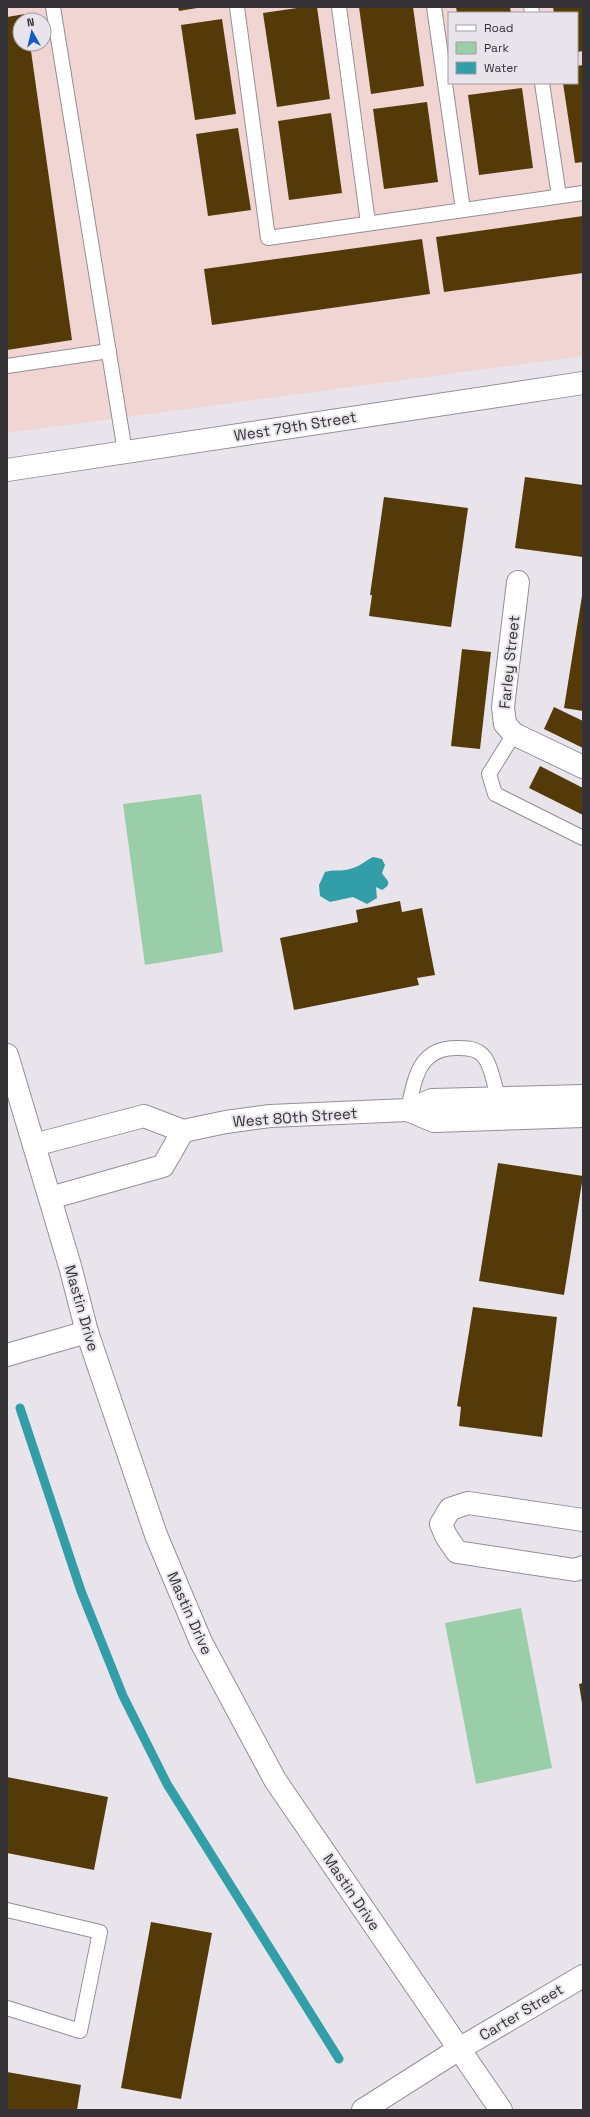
<svg xmlns="http://www.w3.org/2000/svg" width="590" height="2117" font-family="'Space Grotesk',sans-serif">
<rect width="100%" height="100%" fill="#e9e4ec"/>
<!-- commercial -->
<path fill="#f0d5d3" fill-rule="evenodd" d="M7 7H583V356L7 433ZM449 13H577V83H449ZM20 20H44V44H20Z"/>
<!-- green -->
<g fill="#9acea9">
<polygon points="201,794 223,952 145,965 123,804"/>
<polygon points="521,1608 552,1768 476,1784 445,1623"/>
</g>
<!-- water -->
<path fill="#329ea7" d="M373 857 382 859 385 865 382 873C386 880 394 883 382 890L376 887 377 898 367 904 353 897 330 902 320 896 319 885 325 872C333 869 341 872 350 869 359 867 365 861 373 857Z"/>
<g fill="none" stroke-linecap="round" stroke-linejoin="round">
<!-- stream -->
<polyline stroke="#329ea7" stroke-width="9" points="20,1408 81,1591 123,1696 167,1784 339,2059"/>
</g>
<!-- building -->
<g fill="#553a09">
<polygon points="178,7 197,7 197,8 179,11"/>
<polygon points="304,7 317,7 330,99 277,107 263,13"/>
<polygon points="359,7 413,7 424,86 371,94"/>
<polygon points="456,7 510,7 511,13 457,13"/>
<polygon points="553,7 583,7 583,51 577,52 577,13 554,13"/>
<polygon points="25,14 26,20 20,20 20,44 30,44 72,340 7,350 7,17"/>
<polygon points="222,19 236,114 195,120 181,25"/>
<polygon points="583,65 583,162 575,163 563,83 577,83 577,66"/>
<polygon points="522,88 533,168 479,175 468,95"/>
<polygon points="427,102 438,182 384,189 373,109"/>
<polygon points="331,113 342,193 289,200 278,121"/>
<polygon points="238,128 251,210 208,216 196,134"/>
<polygon points="583,216 583,273 444,292 436,237"/>
<polygon points="422,239 430,294 212,325 204,269"/>
<polygon points="525,477 583,485 583,557 515,548"/>
<polygon points="384,497 468,508 451,627 369,616 372,595 370,595"/>
<polygon points="582,596 583,596 583,711 564,708"/>
<polygon points="462,649 491,652 480,749 451,746"/>
<polygon points="554,707 583,721 583,748 544,729"/>
<polygon points="540,766 583,788 583,815 529,788"/>
<polygon points="400,901 402,912 422,908 435,975 417,978 419,985 294,1010 280,938 358,922 356,910"/>
<polygon points="498,1163 583,1176 564,1295 479,1281"/>
<polygon points="473,1307 557,1317 542,1437 459,1426 461,1407 457,1406"/>
<polygon points="583,1683 583,1703 582,1703 579,1684"/>
<polygon points="7,1777 108,1797 94,1870 7,1853"/>
<polygon points="151,1922 212,1933 181,2099 121,2088"/>
<polygon points="7,2072 81,2085 77,2110 7,2110"/>
</g>
<g fill="none" stroke-linecap="round" stroke-linejoin="round">
<!-- service casing -->
<g stroke="#948f97" stroke-width="16">
<g id="service">
<polyline points="53,7 125,452"/>
<polyline points="237,7 268,238 583,193"/>
<polyline points="339,7 368,223"/>
<polyline points="434,7 463,210"/>
<polyline points="531,7 532,13"/>
<polyline points="542,83 559,196"/>
<polyline points="7,366 109,351"/>
<polyline points="514,734 489,774 495,794 583,838"/>
<path d="M408 1110C415 1077 419 1046 460 1048 469 1048 479 1049 485 1058 492 1068 495 1087 498 1099"/>
<polyline points="7,1910 100,1932 80,2031 7,2008"/>
</g>
</g>
<!-- minor casing -->
<g stroke="#948f97" stroke-width="24">
<g id="minor">
<polyline points="518,582 503,707 505,724 514,734 583,767"/>
<polyline points="7,1055 70,1266 87,1332 156,1535 201,1642 275,1780 501,2110"/>
<polyline points="408,1110 434,1121 583,1116"/>
<polyline points="34,1145 144,1116 183,1131 226,1122 270,1116 408,1110 432,1100 583,1096"/>
<polyline points="50,1198 163,1166 183,1131"/>
<polyline points="7,1355 87,1332"/>
<polyline points="583,1520 468,1503 450,1509 441,1524 446,1536 457,1552 575,1570 583,1567"/>
<polyline points="363,2110 459,2049 583,1976"/>
</g>
</g>
<!-- tertiary casing -->
<g stroke="#948f97" stroke-width="24">
<polyline id="tertiary" points="7,470 583,383"/>
</g>
<!-- service -->
<use href="#service" stroke="#fff" stroke-width="14"/>
<!-- minor -->
<use href="#minor" stroke="#fff" stroke-width="22"/>
<!-- tertiary -->
<use href="#tertiary" stroke="#fff" stroke-width="22"/>
</g>
<g text-anchor="middle" dominant-baseline="central" stroke-width="4" stroke-linejoin="round" paint-order="stroke">
<!-- street labels -->
<g font-size="15" fill="#343235" stroke="#e9e4ec">
<text transform="translate(295 426) rotate(-9)">West 79th Street</text>
<text transform="translate(509 662) rotate(-84)">Farley Street</text>
<text transform="translate(295 1117) rotate(-4)">West 80th Street</text>
<text transform="translate(82 1308) rotate(74)">Mastin Drive</text>
<text transform="translate(190 1613) rotate(66)">Mastin Drive</text>
<text transform="translate(352 1892) rotate(56)">Mastin Drive</text>
<text transform="translate(521 2012) rotate(-31)">Carter Street</text>
</g>
</g>
<!-- border -->
<rect width="590" height="2117" fill="none" stroke="#343235" stroke-width="16"/>
<!-- legend -->
<rect x="448" y="12" width="130" height="72" fill="#e9e4ec" stroke="#a19da3"/>
<rect x="456" y="25" width="20" height="6" fill="#ffffff" stroke="#a19da3"/>
<text x="484" y="32" font-size="12" fill="#343235">Road</text>
<rect x="456" y="42" width="20" height="12" fill="#9acea9" stroke="#a19da3"/>
<text x="484" y="52" font-size="12" fill="#343235">Park</text>
<rect x="456" y="62" width="20" height="12" fill="#329ea7" stroke="#a19da3"/>
<text x="484" y="72" font-size="12" fill="#343235">Water</text>
<!-- north arrow -->
<g transform="translate(32 32) rotate(352)"><circle r="19" fill="#e9e4ec" stroke="#a19da3"/>
<path d="M0-3L7 15L0 10L-7 15Z" fill="#145ac5"/>
<text y="-6" font-size="11" font-weight="bold" text-anchor="middle" fill="#343235">N</text>
</g>
</svg>
